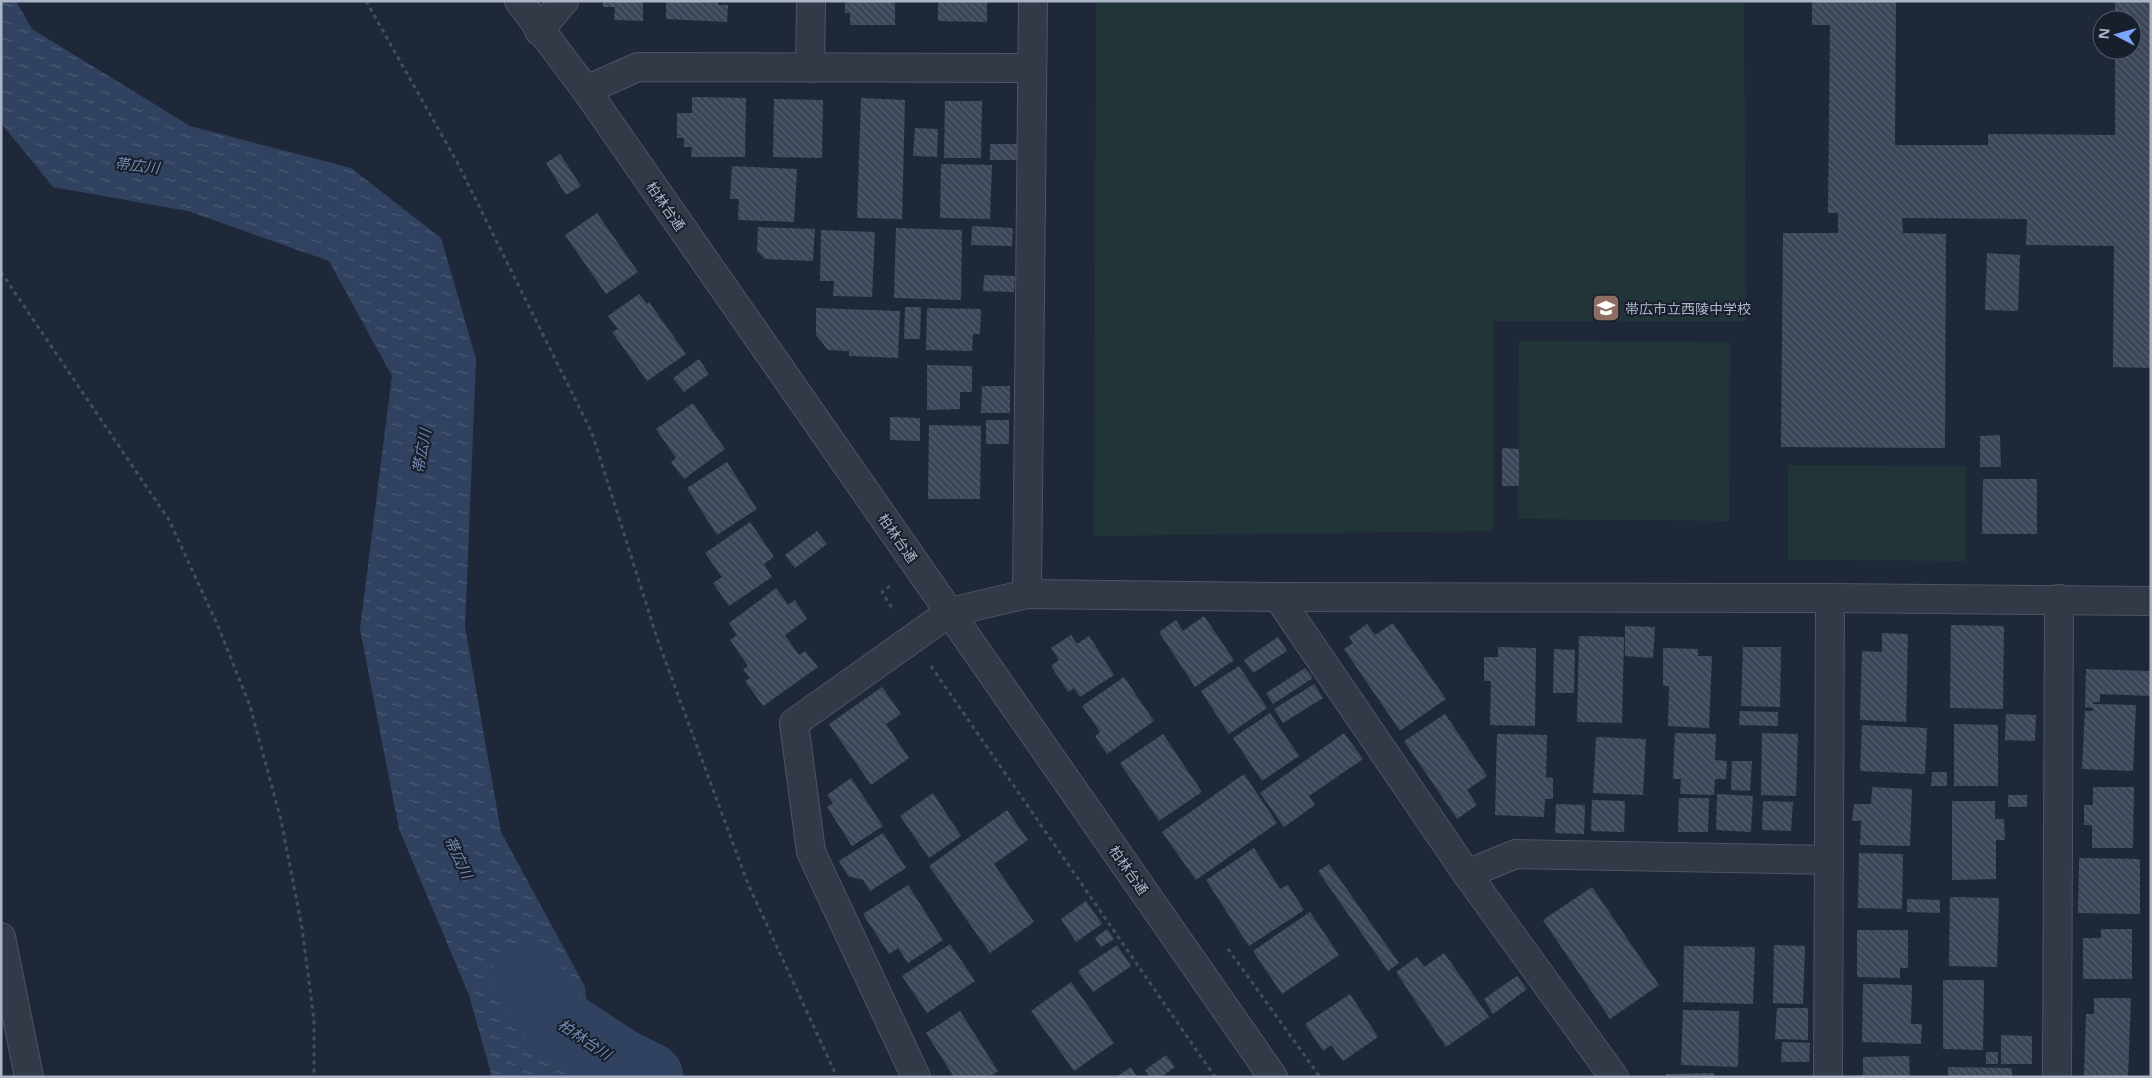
<svg xmlns="http://www.w3.org/2000/svg" width="2152" height="1078" font-family="'Open Sans','Noto Sans JP',sans-serif">
<defs>
<pattern id="water-ripples" width="26" height="14" patternUnits="userSpaceOnUse" patternTransform="scale(1.25)"><rect width="26" height="14" fill="#314260"/><path d="M2 4q2-2 4 0t4 0M15 11q2-2 4 0t4 0" fill="none" stroke="#4c5b75"/></pattern>
<pattern id="building-back-hatch" width="6" height="6" patternUnits="userSpaceOnUse" patternTransform="scale(1.25)"><rect width="6" height="6" fill="#3b4658"/><path d="M-1 5l2 2M0 0l6 6M5-1l2 2" fill="none" stroke="#555e6e"/></pattern>
</defs>
<rect width="100%" height="100%" fill="#1f2838"/>
<!-- green -->
<g fill="#213539">
<polygon points="1096,1 1744,1 1746,321 1493,321 1493,531 1094,536"/>
<polygon points="1519,341 1730,342 1729,521 1518,519"/>
<polygon points="1788,465 1966,466 1966,561 1788,560"/>
</g>
<!-- water -->
<polygon fill="url(#water-ripples)" points="1,1 16,1 32,29 190,126 351,168 441,238 476,359 465,627 501,832 585,987 595,1077 492,1077 469,995 399,829 360,629 392,376 329,261 188,211 53,187 1,123"/>
<g fill="none" stroke-linecap="round" stroke-linejoin="round">
<!-- river -->
<polyline stroke="#314260" stroke-width="69" points="525,977 554,1019 619,1062 649,1077"/>
</g>
<!-- building -->
<g fill="url(#building-back-hatch)">
<polygon points="603,1 643,1 643,21 614,20 615,7 603,7"/>
<polygon points="666,1 718,1 718,5 728,5 727,22 666,19"/>
<polygon points="845,1 895,1 895,25 850,25 850,13 845,13"/>
<polygon points="938,1 987,1 987,22 938,21"/>
<polygon points="1812,1 1896,1 1895,145 1988,145 1988,134 2115,135 2115,50 2132,50 2132,20 2115,20 2115,1 2151,1 2151,368 2113,367 2114,246 2026,245 2027,219 1902,218 1903,233 1946,234 1945,448 1781,447 1783,233 1838,233 1838,213 1828,213 1830,25 1812,25"/>
<polygon points="692,97 746,98 745,157 691,157 692,147 684,147 684,138 677,138 677,113 692,113"/>
<polygon points="861,98 905,100 902,219 857,218"/>
<polygon points="774,99 823,100 822,158 773,157"/>
<polygon points="945,101 982,101 981,158 944,158"/>
<polygon points="915,128 938,129 937,157 913,156"/>
<polygon points="990,144 1017,144 1018,160 990,160"/>
<polygon points="560,154 581,186 566,195 546,163"/>
<polygon points="941,164 992,165 990,219 940,218"/>
<polygon points="732,166 797,169 794,222 738,220 739,199 730,199"/>
<polygon points="597,213 638,272 606,294 565,235"/>
<polygon points="972,226 1013,228 1012,246 971,245"/>
<polygon points="758,227 815,229 813,261 765,259 757,251"/>
<polygon points="896,228 962,230 961,300 894,298"/>
<polygon points="821,230 875,232 872,297 833,296 834,281 820,281"/>
<polygon points="1987,253 2020,255 2018,311 1985,310"/>
<polygon points="984,275 1015,276 1014,292 983,291"/>
<polygon points="639,294 647,304 649,302 686,354 647,381 612,332 618,329 608,316"/>
<polygon points="905,307 921,307 920,339 904,339"/>
<polygon points="816,308 900,311 898,358 849,356 849,351 828,350 816,335"/>
<polygon points="927,308 981,309 980,334 973,334 972,351 926,350"/>
<polygon points="699,359 709,374 684,392 673,378"/>
<polygon points="927,365 972,366 972,392 960,392 960,409 927,410"/>
<polygon points="982,386 1010,386 1010,413 981,413"/>
<polygon points="693,403 725,449 684,479 671,462 676,458 656,429"/>
<polygon points="890,417 920,418 920,441 890,440"/>
<rect x="986" y="420" width="23" height="24"/>
<polygon points="929,425 981,426 980,499 928,499"/>
<polygon points="2000,435 2001,467 1980,467 1980,436"/>
<polygon points="1502,448 1519,449 1519,486 1502,486"/>
<polygon points="727,462 757,509 717,535 687,488"/>
<polygon points="1983,479 2037,479 2037,534 1982,534"/>
<polygon points="750,522 774,557 764,564 772,577 729,606 713,583 722,577 705,553"/>
<polygon points="817,531 827,544 795,568 785,555"/>
<polygon points="776,588 788,605 795,600 807,619 785,635 799,655 805,651 818,667 763,706 745,681 750,678 743,669 748,666 730,640 737,635 729,623"/>
<polygon points="1204,616 1234,660 1195,687 1159,632 1176,620 1183,631"/>
<polygon points="1393,623 1446,699 1400,731 1344,649 1353,643 1349,637 1367,624 1375,635"/>
<polygon points="1951,625 2004,626 2003,709 1950,708"/>
<polygon points="1625,626 1655,627 1653,658 1625,656"/>
<polygon points="1882,633 1908,634 1906,722 1860,720 1862,651 1882,652"/>
<polygon points="1071,635 1077,644 1089,636 1114,675 1080,697 1074,688 1068,692 1051,666 1059,660 1051,648"/>
<polygon points="1579,636 1624,637 1622,723 1577,722"/>
<polygon points="1278,637 1287,651 1253,673 1244,660"/>
<polygon points="1498,647 1536,648 1535,726 1490,725 1491,681 1484,681 1484,657 1498,657"/>
<polygon points="1743,647 1781,647 1780,707 1741,706"/>
<polygon points="1663,648 1698,649 1698,656 1712,656 1709,728 1668,726 1669,686 1663,686"/>
<polygon points="1554,649 1575,650 1574,693 1553,693"/>
<polygon points="1239,666 1267,708 1229,734 1201,691"/>
<polygon points="1305,668 1313,678 1273,704 1266,693"/>
<polygon points="2086,669 2151,671 2151,696 2100,694 2100,702 2093,702 2093,704 2136,705 2133,771 2082,769 2085,711 2093,711 2093,708 2085,707"/>
<polygon points="1124,677 1154,721 1107,754 1095,736 1100,732 1082,706"/>
<polygon points="1314,684 1323,698 1283,723 1274,709"/>
<polygon points="882,687 901,714 886,724 909,758 871,785 829,724"/>
<polygon points="1740,711 1778,712 1778,726 1739,725"/>
<polygon points="1270,713 1299,756 1262,781 1233,738"/>
<polygon points="1445,714 1487,776 1467,790 1477,805 1457,819 1404,741"/>
<polygon points="2006,714 2036,715 2035,741 2005,740"/>
<polygon points="1954,724 1998,725 1998,786 1954,786"/>
<polygon points="1862,725 1927,728 1925,774 1860,771"/>
<polygon points="1344,733 1363,759 1309,796 1315,805 1284,827 1260,793"/>
<polygon points="1675,733 1716,734 1715,760 1727,761 1726,779 1715,779 1714,795 1680,794 1681,779 1673,779"/>
<polygon points="1762,733 1798,734 1796,796 1761,795"/>
<polygon points="1163,734 1202,792 1159,821 1120,763"/>
<polygon points="1497,734 1547,735 1546,777 1553,778 1553,799 1545,799 1544,817 1495,815"/>
<polygon points="1596,737 1646,739 1643,795 1593,793"/>
<polygon points="1732,761 1752,761 1750,791 1731,790"/>
<polygon points="1932,772 1947,772 1947,786 1931,786"/>
<polygon points="1244,774 1277,823 1196,880 1162,832"/>
<polygon points="851,778 883,826 852,846 827,807 833,803 827,795"/>
<polygon points="1872,787 1912,789 1910,846 1860,845 1861,821 1852,821 1854,804 1871,804"/>
<polygon points="2093,787 2134,787 2133,848 2092,848 2092,825 2084,825 2084,805 2093,805"/>
<polygon points="933,793 961,836 929,858 900,816"/>
<polygon points="1717,794 1753,796 1751,832 1716,830"/>
<rect x="2008" y="795" width="19" height="12"/>
<polygon points="1679,798 1709,798 1708,832 1678,832"/>
<polygon points="1592,800 1625,801 1624,832 1591,831"/>
<polygon points="1763,801 1793,802 1791,831 1762,830"/>
<polygon points="1952,801 1995,801 1995,819 2004,819 2005,840 1996,840 1996,879 1952,880"/>
<polygon points="1556,804 1585,805 1584,834 1555,833"/>
<polygon points="1007,810 1028,840 994,864 1034,922 990,953 929,866"/>
<polygon points="883,833 906,868 870,891 863,880 848,876 839,861"/>
<polygon points="1254,848 1280,889 1288,885 1304,910 1249,946 1206,880"/>
<polygon points="1859,853 1903,854 1902,909 1858,908"/>
<polygon points="2079,858 2140,859 2140,914 2078,913"/>
<polygon points="1329,864 1399,963 1388,971 1318,871"/>
<polygon points="908,885 943,940 908,963 898,948 889,954 863,914"/>
<polygon points="1592,887 1659,985 1610,1019 1543,920"/>
<polygon points="1950,897 1999,898 1997,967 1949,966"/>
<polygon points="1907,899 1940,900 1940,913 1907,912"/>
<polygon points="1086,901 1102,924 1076,942 1061,919"/>
<polygon points="1310,912 1339,955 1282,994 1253,951"/>
<polygon points="1107,929 1114,939 1101,947 1095,938"/>
<polygon points="2101,929 2132,929 2132,979 2083,979 2083,938 2101,938"/>
<polygon points="1857,930 1908,930 1908,968 1900,968 1900,978 1857,977"/>
<polygon points="950,944 975,981 927,1013 902,976"/>
<polygon points="1117,945 1131,966 1093,992 1078,971"/>
<polygon points="1774,945 1805,946 1803,1004 1773,1003"/>
<polygon points="1684,946 1755,947 1753,1004 1683,1002"/>
<polygon points="1444,953 1489,1017 1446,1047 1396,972 1417,957 1424,967"/>
<polygon points="1517,976 1527,989 1493,1014 1484,999"/>
<polygon points="1943,980 1984,980 1983,1050 1943,1049"/>
<polygon points="1071,982 1114,1043 1074,1071 1031,1011"/>
<polygon points="1863,984 1912,985 1911,1024 1922,1024 1921,1044 1862,1042"/>
<polygon points="1350,994 1378,1037 1343,1061 1331,1045 1323,1051 1305,1024"/>
<polygon points="2094,998 2131,998 2128,1077 2084,1076 2086,1014 2094,1014"/>
<polygon points="1777,1008 1808,1008 1808,1040 1775,1039"/>
<polygon points="1683,1010 1739,1011 1738,1067 1681,1065"/>
<polygon points="960,1011 998,1071 989,1077 954,1077 926,1033"/>
<polygon points="2001,1035 2032,1036 2032,1064 2001,1064"/>
<polygon points="1782,1042 1810,1043 1809,1062 1781,1062"/>
<rect x="1986" y="1052" width="12" height="12"/>
<polygon points="1166,1055 1175,1067 1161,1077 1150,1077 1145,1070"/>
<polygon points="1909,1056 1910,1077 1855,1077 1855,1075 1863,1075 1863,1057"/>
<polygon points="1131,1067 1137,1077 1116,1077"/>
<polygon points="1948,1067 2012,1068 2012,1077 1948,1077"/>
<polygon points="1714,1073 1714,1077 1666,1077 1666,1074"/>
</g>
<g fill="none" stroke-linecap="round" stroke-linejoin="round">
<!-- minor casing -->
<g stroke="#4d5563" stroke-width="30">
<g id="minor">
<polyline points="539,31 564,1"/>
<polyline points="810,68 811,1"/>
<polyline points="586,90 638,67 1032,68"/>
<polyline points="1027,594 1033,1"/>
<polyline points="1278,597 1467,874 1614,1077"/>
<polyline points="1467,874 1516,854 1829,860"/>
<polyline points="1,937 29,1077"/>
<polyline points="916,1077 811,852 794,723 950,612 1027,594 1278,597 1830,598 2151,601"/>
<polyline points="1828,1077 1830,598"/>
<polyline points="2057,1077 2059,599"/>
</g>
</g>
<!-- tertiary casing -->
<g stroke="#4d5563" stroke-width="30">
<polyline id="tertiary" points="519,1 586,90 1273,1077"/>
</g>
<!-- path -->
<g stroke="#3e5256" stroke-width="3" stroke-dasharray="4 4" stroke-linecap="butt">
<polyline points="366,1 457,162 592,433 658,641 748,884 837,1077"/>
<polyline points="1,272 169,520 218,626 250,706 281,820 302,928 314,1020 314,1077"/>
<polyline points="890,586 882,592 894,611"/>
<polyline points="931,666 1215,1077"/>
<polyline points="1228,949 1320,1077"/>
</g>
<!-- minor -->
<use href="#minor" stroke="#323a48" stroke-width="28"/>
<!-- tertiary -->
<use href="#tertiary" stroke="#323a48" stroke-width="28"/>
</g>
<!-- icons -->
<defs>
<g id="school-square" transform="scale(1.4375)"><rect x="-9" y="-9" width="18" height="18" rx="4" fill="#8d6e63" stroke="#181f2c"/><path d="M0-5L7-2L0 1L-7-2ZM-4 1L0 2.5L4 1V4Q0 6-4 4Z" fill="#fff"/></g>
</defs>
<g fill-rule="evenodd">
<use href="#school-square" x="1606" y="308"/>
</g>
<g text-anchor="middle" dominant-baseline="central" stroke-width="4" stroke-linejoin="round" paint-order="stroke">
<!-- street labels -->
<g font-size="14" fill="#acb5c5" stroke="#181f2c">
<text transform="translate(666 206) rotate(55)">柏林台通</text>
<text transform="translate(898 538) rotate(55)">柏林台通</text>
<text transform="translate(1129 870) rotate(55)">柏林台通</text>
</g>
<!-- poi labels -->
<g font-size="14" fill="#acb5c5" stroke="#181f2c" text-anchor="start">
<text x="1625" y="308">帯広市立西陵中学校</text>
</g>
<!-- water labels -->
<g font-size="15" font-style="italic" fill="#7389af" stroke="#181f2c">
<text transform="translate(137 165) rotate(7)">帯広川</text>
<text transform="translate(421 451) rotate(-80)">帯広川</text>
<text transform="translate(459 857) rotate(65)">帯広川</text>
<text transform="translate(585 1039) rotate(34)">柏林台川</text>
</g>
</g>
<!-- border -->
<rect width="2152" height="1078" fill="none" stroke="#acb5c5" stroke-width="5"/>
<!-- north arrow -->
<g transform="translate(2117 35) rotate(276)"><circle r="24" fill="#181f2c" stroke="#535b69"/>
<path d="M0-4L9 19L0 12L-9 19Z" fill="#7aa5fc"/>
<text y="-8" font-size="14" font-weight="bold" text-anchor="middle" fill="#acb5c5">N</text>
</g>
</svg>
